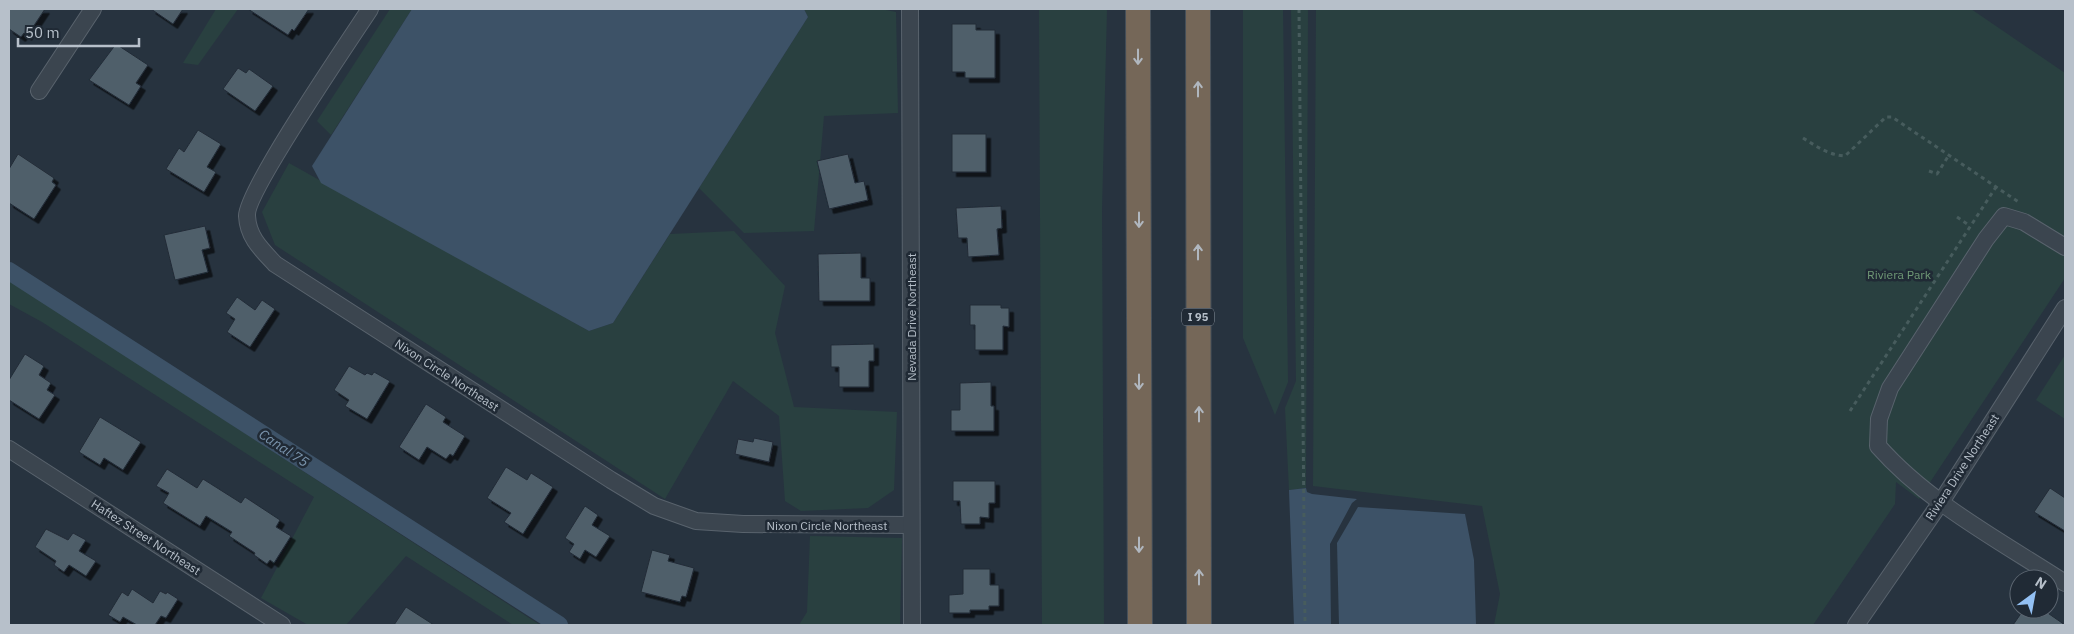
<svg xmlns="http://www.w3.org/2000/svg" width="2074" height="634" font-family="'IBM Plex Sans',sans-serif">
<defs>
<filter id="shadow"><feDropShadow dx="4.5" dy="4.5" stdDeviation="0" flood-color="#0009"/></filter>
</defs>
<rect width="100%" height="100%" fill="#27333f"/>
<!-- green -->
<g fill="#294040">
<polygon points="216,9 238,9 198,65 183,63"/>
<polygon points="390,9 412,9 331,135 317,121"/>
<polygon points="804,9 881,9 896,12 898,113 824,116 814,231 744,233 699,188 808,17"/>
<polygon points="1039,9 1107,9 1102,210 1104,625 1042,625"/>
<polygon points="1243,9 1283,9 1288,382 1275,415 1243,338"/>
<polygon points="1291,9 1308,9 1306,488 1289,490 1285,408 1296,381"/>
<polygon points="1316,9 1971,9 2065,73 2065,278 1919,499 1896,482 1895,504 1813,625 1494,625 1500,594 1482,506 1313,486"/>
<polygon points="289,163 589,331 613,323 670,234 734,231 785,286 775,333 794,407 897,412 894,490 868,508 801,511 785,501 779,416 733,381 665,499 275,245 262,212"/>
<polygon points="9,280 540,625 513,625 406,556 346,625 308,625 261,598 314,497 42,322 9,304"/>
<polygon points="2065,355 2065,419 2036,400"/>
<polygon points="810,536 902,538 900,625 799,625 807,612"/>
</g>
<!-- water -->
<g fill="#3d5267">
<polygon points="412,9 804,9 808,17 613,323 589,331 321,183 312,166"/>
<polygon points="1306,488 1307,492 1312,494 1357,499 1352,503 1330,544 1331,625 1294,625 1289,490"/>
<polygon points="1358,507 1465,514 1474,560 1476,625 1339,625 1337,543"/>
</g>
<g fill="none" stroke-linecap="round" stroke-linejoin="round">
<!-- canal -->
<polyline stroke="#3d5267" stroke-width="18" points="9,271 559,625"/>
</g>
<!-- building -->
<g fill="#505e6a" stroke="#222c37" filter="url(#shadow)">
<polygon points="9,9 45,9 27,36 24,33 21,37 9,29"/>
<polygon points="151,9 183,9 173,24"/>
<polygon points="248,9 309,9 294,31 292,29 288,35"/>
<polygon points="952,24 976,24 976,30 995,30 995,78 965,78 965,72 952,72"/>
<polygon points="116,44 148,65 136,83 141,86 129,105 89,80"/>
<polygon points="238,68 246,73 249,69 273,86 255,111 223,89"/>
<polygon points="198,130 221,144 207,167 216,172 204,192 166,169 179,148 184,152"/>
<rect x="952" y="134" width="34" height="38"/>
<polygon points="18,154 54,178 52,182 56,185 34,219 9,203 9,169"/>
<polygon points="848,154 855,183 864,181 868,200 829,209 817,161"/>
<polygon points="1001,206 1002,228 997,229 999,255 968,257 967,238 958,238 956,208"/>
<polygon points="205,226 210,248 202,250 208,272 175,280 164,235"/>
<polygon points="861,253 861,278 870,278 870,301 819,301 818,254"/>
<polygon points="237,297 255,310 262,300 275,309 250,347 227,332 235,319 226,313"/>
<polygon points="970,305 1001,305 1001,308 1009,308 1009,327 1003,326 1003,350 975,350 975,325 970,325"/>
<polygon points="874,344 874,361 869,361 869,387 839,387 839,367 831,367 831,345"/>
<polygon points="25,354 44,366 39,375 51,383 47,390 55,395 39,419 9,400 9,380"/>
<polygon points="349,366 365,375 367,373 372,375 374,372 390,381 367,419 345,406 349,400 334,390"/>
<polygon points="991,382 991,406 994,406 994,431 951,431 951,410 960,410 960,383"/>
<polygon points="426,404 446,417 443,422 465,436 453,456 450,454 446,459 427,447 419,460 399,447"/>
<polygon points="100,417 141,442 123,470 104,458 100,465 79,452"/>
<polygon points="754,438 773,442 769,462 735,454 738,439 753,442"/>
<polygon points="506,467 527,480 531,473 553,487 523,534 504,522 511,513 487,498"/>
<polygon points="167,469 197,488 203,479 241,503 245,497 280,520 276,527 291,536 274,563 270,560 267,564 254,555 255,553 229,536 232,532 206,516 200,526 163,503 169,493 156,486"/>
<polygon points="953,481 995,481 995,503 989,503 989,518 980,517 980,524 961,524 960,501 953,501"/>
<polygon points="2050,488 2065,498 2065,531 2034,512"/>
<polygon points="585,506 598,515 592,525 610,536 596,557 585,550 580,559 569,552 574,544 565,538"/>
<polygon points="46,529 68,540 73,533 86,540 79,551 96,561 86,576 69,565 64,572 54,565 56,561 35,547"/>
<polygon points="652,550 670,555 668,561 694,568 686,597 682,596 680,602 641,592"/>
<polygon points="963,569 990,569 990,585 999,585 999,606 989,606 989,610 970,610 970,613 949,613 949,595 963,594"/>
<polygon points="132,589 153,603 160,591 166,594 167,592 178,599 166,618 161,616 155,625 137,625 123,617 120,622 108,615 122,592 128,596"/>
<polygon points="406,607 434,625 394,625"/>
<polygon points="2024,609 2042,609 2065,625 2013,625"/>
</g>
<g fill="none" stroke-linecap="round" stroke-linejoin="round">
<!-- minor casing -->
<g stroke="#59636d" stroke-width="18">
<g id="minor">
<path d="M370 9C351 38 245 193 247 216 248 237 261 249 275 264L611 480 654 506 696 521 743 524 911 525"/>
<polyline points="910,9 912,625"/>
<polyline points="39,91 93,9"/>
<path d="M2065 247 2024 222 2004 216 1986 239 1890 388 1879 419 1878 446C1928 503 2002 542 2065 583"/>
<polyline points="9,449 282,625"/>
<polyline points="1856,625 1941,502 2065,308"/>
</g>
</g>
<!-- highway casing -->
<g stroke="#46505a" stroke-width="26">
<g id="highway">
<polyline points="1138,9 1140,625"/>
<polyline points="1198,9 1199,625"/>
</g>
</g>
<!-- path -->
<g stroke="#475c5d" stroke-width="3" stroke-dasharray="4 4" stroke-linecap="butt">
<polyline points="1299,9 1305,625"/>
<path d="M1803 138C1816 146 1828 155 1845 156L1886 117H1892L2020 203"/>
<polyline points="1929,171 1937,174 1949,155"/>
<polyline points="1957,217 1970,226"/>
<polyline points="1850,411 1996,187"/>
</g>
<!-- minor -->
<use href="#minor" stroke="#3b454f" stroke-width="16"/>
<!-- highway -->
<use href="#highway" stroke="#756758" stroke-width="24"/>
</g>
<!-- one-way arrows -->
<defs><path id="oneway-shaft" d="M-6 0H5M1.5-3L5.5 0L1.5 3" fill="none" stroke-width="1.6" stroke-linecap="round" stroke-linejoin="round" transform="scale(1.25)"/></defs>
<g stroke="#b0b7bf">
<use href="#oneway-shaft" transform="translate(1138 57) rotate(90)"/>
<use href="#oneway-shaft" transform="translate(1198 89) rotate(-90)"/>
<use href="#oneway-shaft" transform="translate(1139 220) rotate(90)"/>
<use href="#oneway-shaft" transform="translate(1198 252) rotate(-90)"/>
<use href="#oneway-shaft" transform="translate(1139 382) rotate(90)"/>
<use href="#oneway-shaft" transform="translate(1199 414) rotate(-90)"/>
<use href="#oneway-shaft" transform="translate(1139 545) rotate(90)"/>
<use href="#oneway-shaft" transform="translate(1199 577) rotate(-90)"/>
</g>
<g text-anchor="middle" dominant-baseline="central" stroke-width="5" stroke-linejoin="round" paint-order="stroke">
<!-- shield labels -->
<rect fill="#202a35" stroke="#8a939d" stroke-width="1" x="1182" y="308.5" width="32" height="17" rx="4"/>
<g font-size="11" font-weight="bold" fill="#b7c0ca">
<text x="1198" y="317">I 95</text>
</g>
<!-- park labels -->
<g font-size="12" fill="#709a76" stroke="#202a35">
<text x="1899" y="274">Riviera Park</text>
</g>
<!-- street labels -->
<g font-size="12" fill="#b7c0ca" stroke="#202a35">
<text transform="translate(911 317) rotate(-90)">Nevada Drive Northeast</text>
<text transform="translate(447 375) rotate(33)">Nixon Circle Northeast</text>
<text transform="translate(1962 467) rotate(-57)">Riviera Drive Northeast</text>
<text x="827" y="525">Nixon Circle Northeast</text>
<text transform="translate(146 537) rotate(33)">Haftez Street Northeast</text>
</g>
<!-- water labels -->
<g font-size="14" font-style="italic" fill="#7993ab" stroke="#202a35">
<text transform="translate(284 448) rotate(33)">Canal 75</text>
</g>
</g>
<!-- border -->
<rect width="2074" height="634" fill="none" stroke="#b7c0ca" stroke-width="20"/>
<!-- north arrow -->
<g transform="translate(2034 594) rotate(32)"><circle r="24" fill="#202a35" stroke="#5c6671"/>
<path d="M0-4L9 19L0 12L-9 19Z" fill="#93c0f3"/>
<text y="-8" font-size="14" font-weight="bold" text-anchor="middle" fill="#b7c0ca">N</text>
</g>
<!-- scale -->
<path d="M18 38v8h121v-8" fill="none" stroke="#b7c0ca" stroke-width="2.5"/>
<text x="25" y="38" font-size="15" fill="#b7c0ca" stroke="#202a35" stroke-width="4" paint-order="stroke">50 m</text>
</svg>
